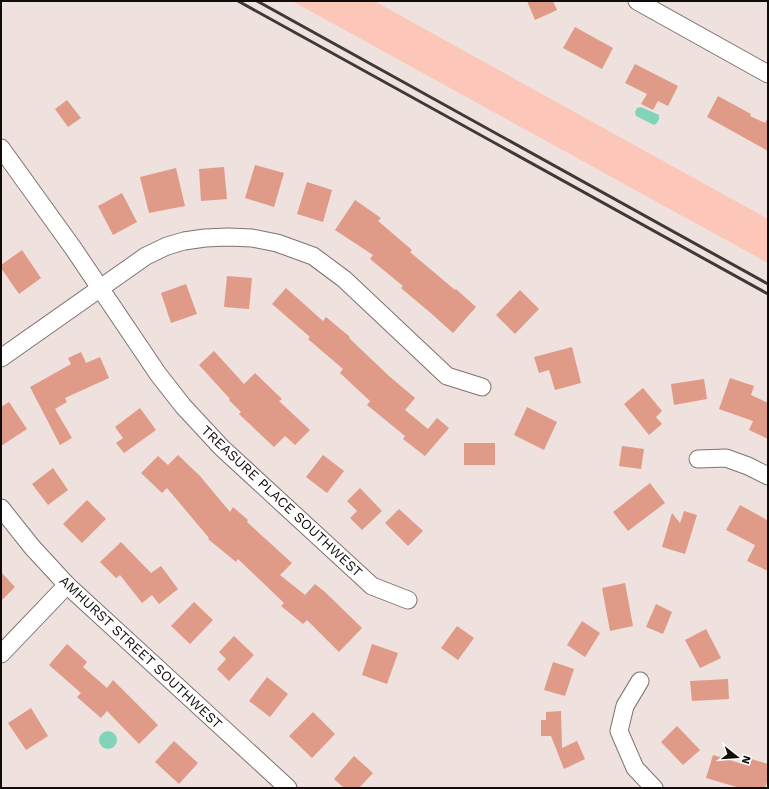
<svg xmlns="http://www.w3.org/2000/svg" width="769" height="789" font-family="'Work Sans',sans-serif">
<rect width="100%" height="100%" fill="#efe1dd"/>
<!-- green -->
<polygon fill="#fcc6b9" points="292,1 374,1 768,219 768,263"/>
<!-- water -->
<g fill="#81d3ba">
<polygon points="641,107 659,115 659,119 657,123 654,125 636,116 635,112 637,108"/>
<circle cx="108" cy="740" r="9"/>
</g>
<!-- building -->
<g fill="#e09a88">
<polygon points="527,1 553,1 557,10 535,20"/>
<polygon points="575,27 613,48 602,69 563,48"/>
<polygon points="635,64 678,86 668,106 658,101 653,110 641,104 647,94 625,83"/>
<polygon points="718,96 751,114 750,116 765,123 768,117 768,151 707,117"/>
<polygon points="67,100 81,118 68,127 55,109"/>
<polygon points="255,165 284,173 274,207 245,198"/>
<polygon points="224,167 227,199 201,201 199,169"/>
<polygon points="176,168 185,206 149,213 140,177"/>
<polygon points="307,182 332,190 323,222 297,214"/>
<polygon points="122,193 137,222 113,235 98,206"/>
<polygon points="355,200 381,218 378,221 412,250 410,252 455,290 456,289 476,307 453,333 433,315 401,288 403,286 370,259 373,255 335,230"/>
<polygon points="22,250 41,278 19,294 1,268 1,265"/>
<polygon points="227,276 252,278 249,309 224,307"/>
<polygon points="186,284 197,314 171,323 161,293"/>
<polygon points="286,288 323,321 326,317 350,337 349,338 389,376 415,398 405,410 428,429 437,418 449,428 425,456 403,439 405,436 367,405 370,401 340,373 343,369 308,339 310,337 272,304"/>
<polygon points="520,290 539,309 515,334 496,315"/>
<polygon points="572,347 581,383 555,390 549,370 539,373 534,357"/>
<polygon points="214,351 244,384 255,373 282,399 279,401 310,430 295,445 285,436 274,447 239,414 241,412 229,400 230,399 199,365"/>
<polygon points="81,352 86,363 100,357 109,378 65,398 67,402 55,409 72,438 60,445 30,387 71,364 68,358"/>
<polygon points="730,378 754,386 751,395 768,403 768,439 749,430 753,421 719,409"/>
<polygon points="704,379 707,399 674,405 671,384"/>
<polygon points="643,388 662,411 656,417 662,424 649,435 624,404"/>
<polygon points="9,402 27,429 1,446 1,407"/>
<polygon points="527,407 557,422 544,450 514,435"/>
<polygon points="140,408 156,430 124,453 116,443 123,438 115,427"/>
<rect x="464" y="443" width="31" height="22"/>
<polygon points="622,446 644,449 641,469 619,466"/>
<polygon points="178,455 200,476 230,512 233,507 248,520 247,522 292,563 280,575 305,595 315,584 325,592 362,628 339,652 307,620 303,624 281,606 284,603 238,559 236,562 208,539 209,538 167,488 162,493 141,473 158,456 168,465"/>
<polygon points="323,455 344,471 327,493 306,477"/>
<polygon points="53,468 68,490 48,505 32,484"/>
<polygon points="650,483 665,503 628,531 613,512"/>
<polygon points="360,488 382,511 362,530 350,518 357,511 347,501"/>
<polygon points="87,500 106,519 82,543 63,524"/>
<polygon points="740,505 767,520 768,519 768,571 747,561 755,545 726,530"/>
<polygon points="399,509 423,531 408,546 385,523"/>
<polygon points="684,511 697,515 685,554 662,547 672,513 680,523"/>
<polygon points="121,542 151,573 161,566 178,589 159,604 152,595 142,603 120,575 116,578 100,562"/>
<polygon points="1,572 15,587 1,601"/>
<polygon points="625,583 633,626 610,631 602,588"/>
<polygon points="194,602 213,620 190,644 171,626"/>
<polygon points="656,604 672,612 663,634 646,627"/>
<polygon points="582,621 600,633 585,657 567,645"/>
<polygon points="457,626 474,638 458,660 441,648"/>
<polygon points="706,629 721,658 700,668 685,640"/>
<polygon points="234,636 254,655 229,681 217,669 226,659 219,652"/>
<polygon points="67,644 87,662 83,667 107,688 113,680 158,725 139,744 107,711 101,718 77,697 81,693 49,665"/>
<polygon points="372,644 398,653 387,684 362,675"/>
<polygon points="553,662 574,669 565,696 544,690"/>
<polygon points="267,677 288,694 270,717 249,701"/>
<polygon points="728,679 729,699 692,701 690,681"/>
<polygon points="31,708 48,736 26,750 8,723"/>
<polygon points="561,711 562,748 577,741 585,759 564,769 551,736 541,736 541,720 546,720 546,712"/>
<polygon points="313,712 335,734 312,758 289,736"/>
<polygon points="677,726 700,750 683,765 661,742"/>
<polygon points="174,741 198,763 179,784 155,762"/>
<polygon points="713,755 749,766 751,759 768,764 768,779 765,788 740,788 706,778"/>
<polygon points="354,756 373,773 359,788 344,788 334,779"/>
</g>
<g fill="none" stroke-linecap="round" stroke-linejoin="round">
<!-- minor casing -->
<g stroke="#7f736f" stroke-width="19">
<g id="minor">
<polyline points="637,1 768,74"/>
<polyline points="1,148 73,248 158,374 183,406 222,448 372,586 408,600"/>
<polyline points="1,358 146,256 167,246 184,241 205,238 228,237 252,238 277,243 313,256 344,279 447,376 482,387"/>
<polyline points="698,459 726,458 748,466 768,476"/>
<polyline points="1,508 32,547 67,585 288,788"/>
<polyline points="1,654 67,585"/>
<polyline points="640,681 625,706 619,731 635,768 654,788"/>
</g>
</g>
<!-- minor -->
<use href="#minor" stroke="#fff" stroke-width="17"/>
<!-- rail -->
<g stroke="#3f3936" stroke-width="3">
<polyline points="238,1 768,294"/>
<polyline points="257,1 768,284"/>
</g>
</g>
<g text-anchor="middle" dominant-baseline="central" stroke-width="3" stroke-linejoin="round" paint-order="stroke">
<!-- street labels -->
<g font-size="14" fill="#100c0a" stroke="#fff">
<text transform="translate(282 501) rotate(43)">TREASURE PLACE SOUTHWEST</text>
<text transform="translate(141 652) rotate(43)">AMHURST STREET SOUTHWEST</text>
</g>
</g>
<!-- border -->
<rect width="769" height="789" fill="none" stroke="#100c0a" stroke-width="4"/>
<!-- north arrow -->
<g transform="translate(737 757) rotate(107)" stroke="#ffffff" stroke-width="3" paint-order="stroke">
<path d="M0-3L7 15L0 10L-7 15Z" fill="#100c0a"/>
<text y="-6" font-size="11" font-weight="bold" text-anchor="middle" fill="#100c0a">N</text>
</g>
</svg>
